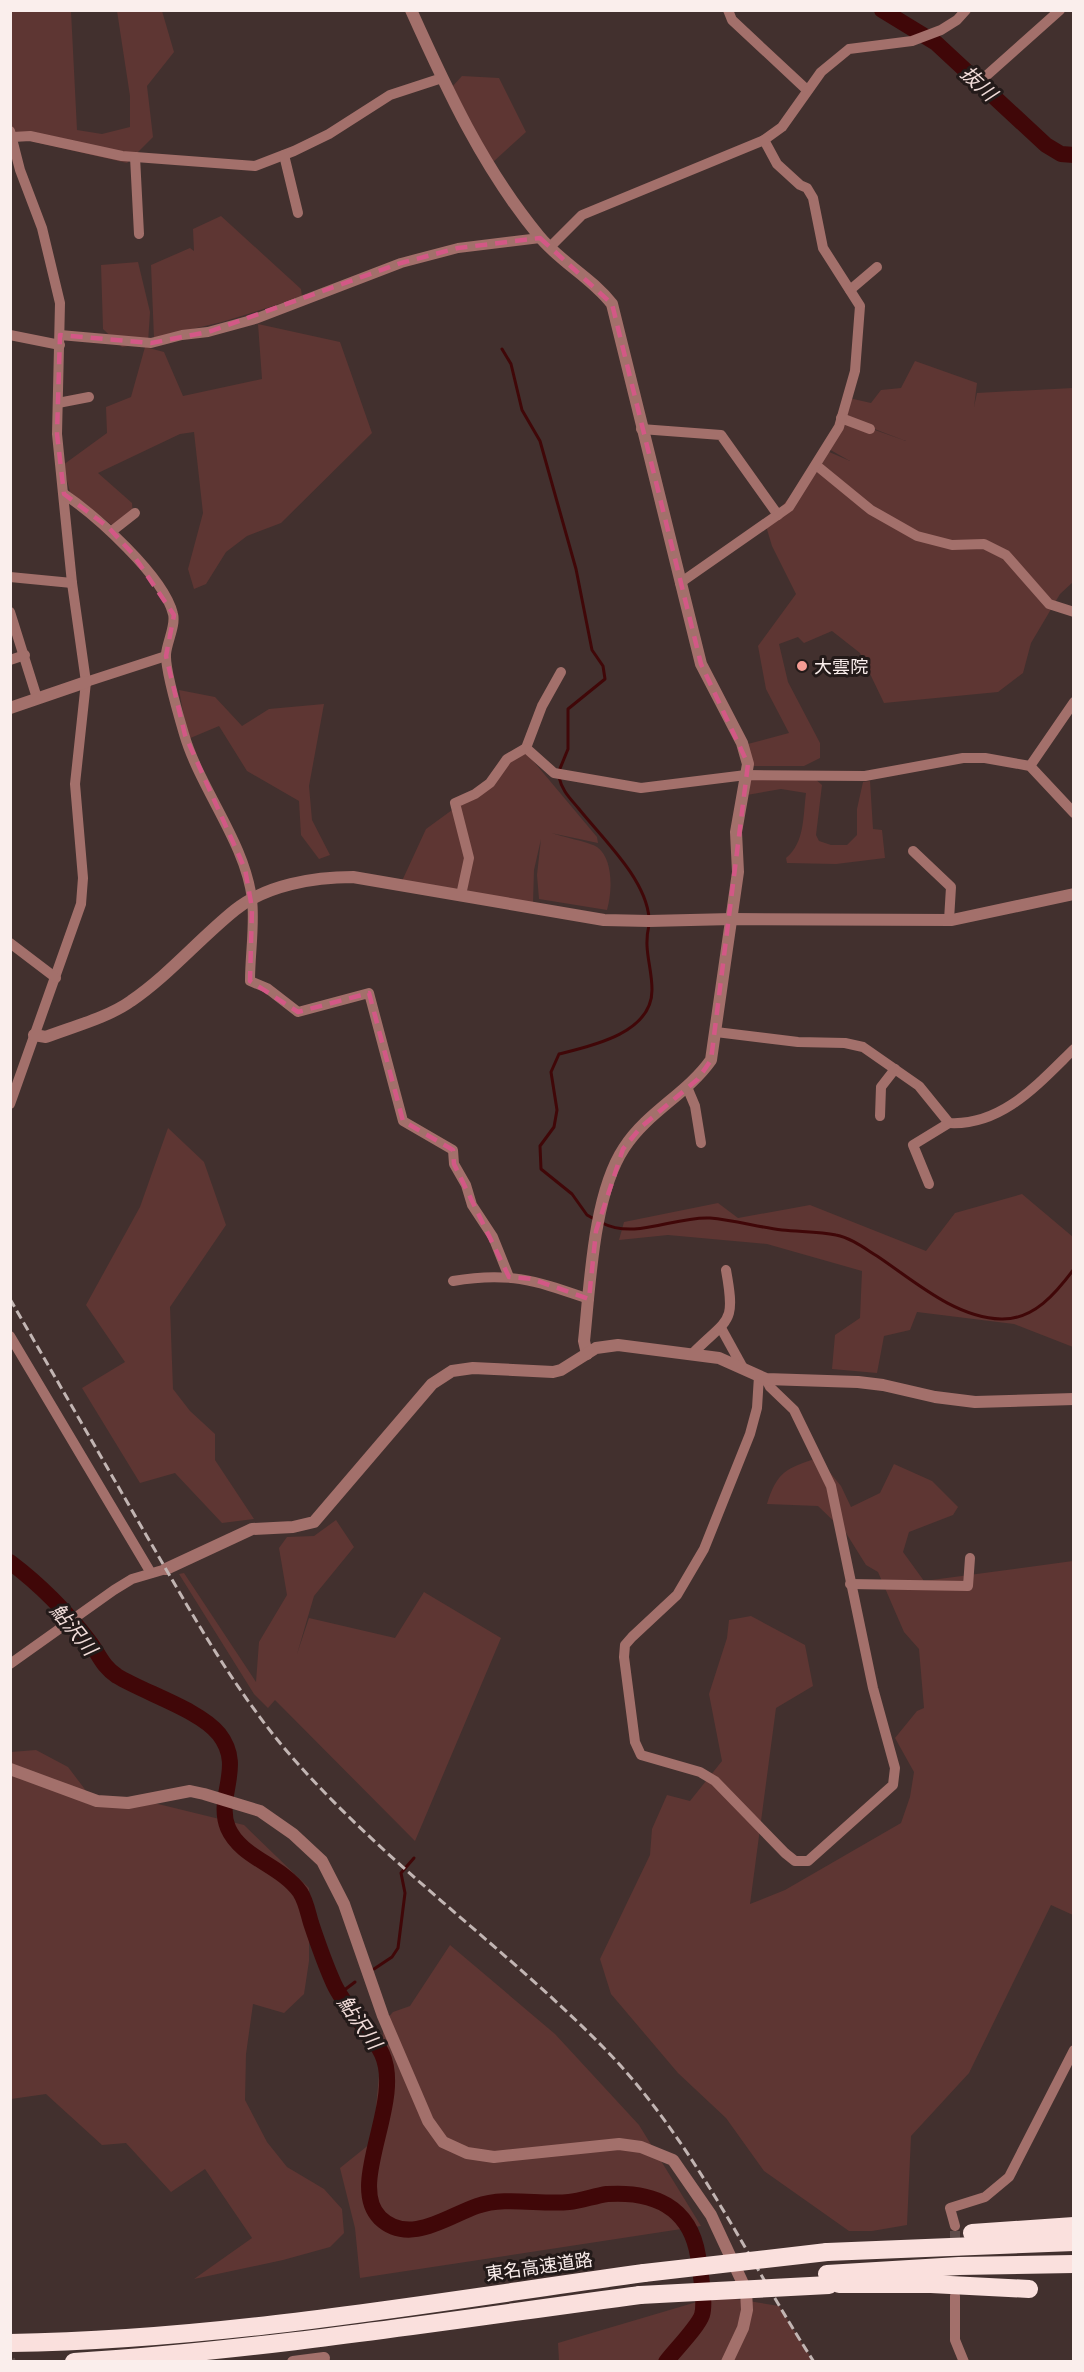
<svg xmlns="http://www.w3.org/2000/svg" width="1084" height="2372" font-family="Manrope,'Noto Sans JP',sans-serif">
<rect width="100%" height="100%" fill="#42302e"/>
<!-- green -->
<g fill="#5e3633">
<polygon points="11,11 71,11 77,130 102,134 130,127 130,96 117,11 162,11 174,52 147,86 153,137 127,163 13,137 11,131"/>
<polygon points="462,76 499,78 526,132 493,162 451,88"/>
<polygon points="221,216 301,289 302,297 222,322 154,338 151,265 190,248 194,251 193,229"/>
<polygon points="138,262 150,312 148,343 122,347 103,329 101,265"/>
<polygon points="258,324 340,342 372,433 281,523 247,536 226,552 206,584 194,589 188,569 203,513 194,432 180,434 98,473 132,503 133,517 117,529 70,492 63,465 107,433 106,407 131,397 145,347 164,352 183,396 262,379"/>
<polygon points="915,361 977,383 974,407 977,393 1073,388 1073,582 1060,594 1031,643 1023,673 998,692 884,703 860,653 832,631 804,643 798,637 779,644 788,682 820,743 820,758 804,766 748,766 744,745 789,733 766,689 758,646 796,594 772,546 766,526 827,451 850,461 827,448 841,418 906,441 843,417 849,398 871,403 881,390 901,388"/>
<polygon points="179,690 215,697 242,726 269,709 324,704 309,786 312,820 330,855 319,859 301,835 299,801 247,771 219,726 188,739"/>
<path d="M524 750 597 837 598 843 551 833C560 836 592 843 597 847 614 859 612 893 607 910L539 899 537 875 541 839 534 870 533 904 402 881 426 829 463 802Z"/>
<path d="M752 775 814 778 822 785 816 835 819 841 831 845H847L857 835V809L863 782 870 781 873 829 882 830 885 858 836 864 787 863 786 858C805 843 803 815 806 793L781 789 747 795Z"/>
<polygon points="168,1128 204,1162 226,1225 170,1307 173,1389 190,1411 215,1434 215,1460 254,1519 222,1523 175,1473 140,1483 82,1388 125,1362 86,1305 140,1207"/>
<polygon points="1022,1194 1073,1237 1073,1347 1014,1324 917,1312 910,1330 884,1336 877,1373 832,1369 835,1335 860,1318 862,1271 767,1244 668,1235 619,1240 624,1222 718,1203 738,1218 810,1205 926,1251 955,1213"/>
<path d="M818 1458 841 1486 851 1507 880 1493 894 1464 932 1481 958 1507 953 1515 909 1532 903 1552 924 1581 1073 1561V1915L1051 1905 969 2073 911 2136 907 2225 872 2231H849L764 2171 726 2118 678 2073 611 1994 600 1959 650 1855 652 1829 667 1795 690 1801 722 1761 709 1694 727 1638 729 1620 751 1616 805 1645 813 1686 776 1708 750 1904 785 1890 901 1823 910 1797 914 1772 895 1738 917 1711 924 1708 919 1649 904 1632 878 1572 866 1565 846 1533 818 1506 767 1504C777 1472 786 1468 818 1458Z"/>
<polygon points="336,1520 354,1547 314,1596 297,1654 309,1618 395,1638 424,1592 501,1638 415,1841 275,1700 268,1708 254,1694 179,1574 184,1573 256,1682 259,1642 287,1595 279,1548 287,1537 314,1536"/>
<polygon points="36,1750 68,1767 93,1800 154,1803 244,1825 309,1888 309,1961 304,1994 284,2013 253,2004 246,2054 245,2100 267,2142 287,2167 324,2189 342,2209 344,2233 330,2247 283,2260 194,2279 252,2238 205,2169 171,2192 126,2143 102,2145 46,2094 11,2099 11,1752"/>
<polygon points="450,1945 555,2034 639,2125 701,2226 360,2278 355,2228 340,2168 381,2135 375,2118 384,2022 393,2012 410,2006"/>
<polygon points="717,2296 779,2306 813,2361 559,2361 558,2343"/>
</g>
<g fill="none" stroke-linecap="round" stroke-linejoin="round">
<!-- stream -->
<g stroke="#400708" stroke-width="3">
<polyline points="502,349 511,364 522,410 540,441 576,569 592,650 603,666 605,679 568,709 568,749 559,771"/>
<path d="M559 777C562 791 570 798 579 809 603 839 646 879 649 918"/>
<path d="M596 1220 587 1215 572 1194 541 1169 540 1146 554 1127 557 1110 551 1072 559 1054C592 1046 652 1033 652 990 652 966 643 950 649 925"/>
<path d="M602 1223C636 1240 674 1216 710 1218 734 1220 758 1227 782 1230 800 1232 819 1231 836 1235 851 1238 864 1248 877 1256 913 1280 955 1318 1001 1319 1034 1320 1056 1293 1074 1269"/>
<polyline points="374,1969 392,1957 398,1948 405,1893 401,1873 414,1858"/>
<polyline points="339,1994 355,1982"/>
</g>
<!-- river -->
<g stroke="#400708" stroke-width="16">
<polyline points="882,10 936,43 1046,145 1061,154 1074,155"/>
<path d="M10 1562C39 1584 67 1612 89 1641 99 1654 102 1666 117 1676 145 1693 200 1710 219 1734 245 1767 215 1796 228 1828 241 1858 281 1865 300 1892 306 1901 308 1913 311 1923 318 1944 325 1964 334 1984 346 2010 372 2032 382 2054 404 2102 346 2184 380 2218 409 2246 448 2216 477 2206 505 2196 540 2205 569 2202 581 2201 594 2196 607 2194 653 2191 690 2206 698 2256 700 2270 706 2302 702 2315 698 2327 675 2350 666 2362"/>
</g>
<!-- minor-tunnel -->
<g stroke="#5e4c4a" stroke-width="10" stroke-dasharray="10 5" stroke-linecap="butt">
<polyline points="955,2271 955,2226"/>
<polyline points="10,2360 11,2362"/>
</g>
<!-- minor -->
<g stroke="#a3706b" stroke-width="10">
<polyline points="728,10 732,20 807,90"/>
<polyline points="986,76 1060,10"/>
<polyline points="10,131 20,170 42,228 60,303 57,434 72,583 86,682 75,784 83,878 81,904 10,1104"/>
<polyline points="13,137 30,136 122,156 255,166 294,151 329,134 390,95 442,78"/>
<polyline points="284,155 298,213"/>
<polyline points="135,157 139,234"/>
<polyline points="551,246 582,215 764,140 782,127 821,72 849,49 912,41 941,30 957,20 966,10"/>
<polyline points="850,290 877,267"/>
<polyline points="10,335 60,345"/>
<polyline points="60,335 151,343 182,335 208,332 255,319 401,263 458,248 540,238"/>
<polyline points="58,403 89,397"/>
<polyline points="841,418 870,429"/>
<polyline points="641,429 721,435 778,515"/>
<polyline points="816,465 871,510 917,536 952,545 984,544 1006,555 1049,604 1074,612"/>
<path d="M64 494C95 515 164 576 173 614 176 625 167 642 166 654 165 670 179 717 184 734 200 789 245 842 252 899 255 925 250 954 250 981L267 988 298 1012 369 993 403 1121 453 1150 454 1164 466 1185 472 1205 493 1237 509 1277"/>
<polyline points="112,531 135,513"/>
<polyline points="10,577 72,583"/>
<polyline points="680,583 789,507 839,427 855,371 860,306 823,248 813,198 807,188 800,185 777,164 764,140"/>
<polyline points="10,612 37,698"/>
<polyline points="10,660 25,655"/>
<polyline points="561,672 542,706 526,748 554,773 641,788 746,775 865,776 963,758 985,758 1030,766 1074,813"/>
<polyline points="86,682 166,656"/>
<polyline points="1030,766 1074,702"/>
<polyline points="913,851 951,887 949,920"/>
<polyline points="461,895 469,858 455,803 475,794 490,783 507,759 526,748"/>
<polyline points="10,943 56,978"/>
<path d="M716 1032 798 1042 845 1043 863 1047 919 1086 949 1123C1002 1126 1038 1084 1074 1049"/>
<polyline points="687,1087 695,1106 701,1143"/>
<polyline points="880,1116 881,1087 895,1069"/>
<polyline points="929,1184 913,1145 949,1123"/>
<path d="M453 1281C510 1271 536 1281 589 1299"/>
<polyline points="721,1328 743,1368"/>
<polyline points="10,1336 151,1573"/>
<path d="M693 1353C729 1317 736 1325 726 1270"/>
<polyline points="759,1376 757,1408 750,1434 704,1549 677,1595 632,1637 625,1645 624,1657 635,1742 641,1755 700,1772 715,1781 785,1853 795,1861 808,1861 893,1785 895,1768 873,1688 831,1486 794,1410 770,1387 766,1379"/>
<polyline points="850,1584 968,1586 970,1558"/>
<polyline points="10,1664 114,1590 132,1579 166,1569"/>
<polyline points="955,2226 950,2208 985,2197 1009,2177 1074,2050"/>
<polyline points="955,2296 955,2340 964,2362"/>
</g>
<!-- tertiary -->
<g stroke="#a3706b" stroke-width="12">
<path d="M411 10C447 90 483 168 539 236 560 262 591 277 612 304L701 664 742 743 748 764 736 832 738 872 711 1060C687 1094 647 1112 624 1148 593 1195 590 1286 584 1341L587 1354"/>
<polyline points="10,708 86,682"/>
<path d="M34 1035 46 1037C72 1027 109 1017 131 1001 169 975 199 939 235 910 266 885 314 877 353 877L604 920 649 921 732 919 952 920 1074 894"/>
<polyline points="166,1569 252,1529 293,1527 314,1522 432,1384 452,1371 473,1368 553,1372 561,1370 596,1348 618,1345 719,1358 766,1379 858,1382 883,1385 935,1397 975,1402 1074,1399"/>
<polyline points="10,1769 97,1801 128,1803 190,1791 204,1794 260,1811 293,1834 322,1861 344,1904 383,2016 428,2121 443,2142 467,2153 494,2157 619,2144 641,2147 673,2160 711,2215 746,2290 747,2310 743,2328 727,2362"/>
<polyline points="293,2362 324,2358"/>
</g>
<!-- motorway -->
<g stroke="#fae0dd" stroke-width="18">
<polyline points="972,2233 1074,2226"/>
<polyline points="827,2252 1074,2242"/>
<polyline points="827,2274 959,2266 1074,2264"/>
<polyline points="839,2284 931,2284 1029,2289"/>
<path d="M10 2343C223 2340 434 2302 644 2273"/>
<path d="M74 2362C264 2350 451 2320 640 2295"/>
</g>
<!-- rail -->
<path stroke="#c2b5b3" stroke-width="3" stroke-dasharray="9 4.5" stroke-linecap="butt" d="M10 1299C55 1377 100 1455 145 1533 187 1605 227 1678 280 1743 375 1857 501 1943 604 2048 693 2139 746 2257 814 2362"/>
<!-- motorway-bridge -->
<g stroke="#fae0dd" stroke-width="18">
<polyline points="644,2273 827,2252"/>
<polyline points="640,2295 829,2285"/>
</g>
</g>
<!-- marked area -->
<path fill="none" stroke="#d35886" stroke-width="4.5" stroke-dasharray="12 8" stroke-linejoin="round" d="M540 238 612 304 701 664 748 764 711 1060 698 1079 641 1127 623 1149 596 1231 589 1299 532 1279 509 1277 454 1164 453 1150 403 1121 369 993 298 1012 250 981 252 908 245 869 185 735 166 656 174 615 132 553 108 527 64 494 57 434 60 335 151 343 208 332 401 263 458 248Z"/>
<!-- markers -->
<circle fill="#f59c94" stroke="#231a19" stroke-width="2" cx="802" cy="666" r="6"/>
<g text-anchor="middle" dominant-baseline="central" stroke-width="6" stroke-linejoin="round" paint-order="stroke">
<!-- poi labels -->
<g font-size="18" fill="#faeeec" stroke="#231a19" text-anchor="start">
<text x="814" y="666">大雲院</text>
</g>
<!-- street labels -->
<g font-size="18" fill="#faeeec" stroke="#231a19">
<text transform="translate(539 2266) rotate(-8)">東名高速道路</text>
</g>
<!-- water labels -->
<g font-size="20" font-style="italic" fill="#f1dcd9" stroke="#231a19">
<text transform="translate(979 83) rotate(43)">抜川</text>
<text transform="translate(74 1629) rotate(51)">鮎沢川</text>
<text transform="translate(360 2022) rotate(55)">鮎沢川</text>
</g>
</g>
<!-- border -->
<rect width="1084" height="2372" fill="none" stroke="#faeeec" stroke-width="24"/>
</svg>
